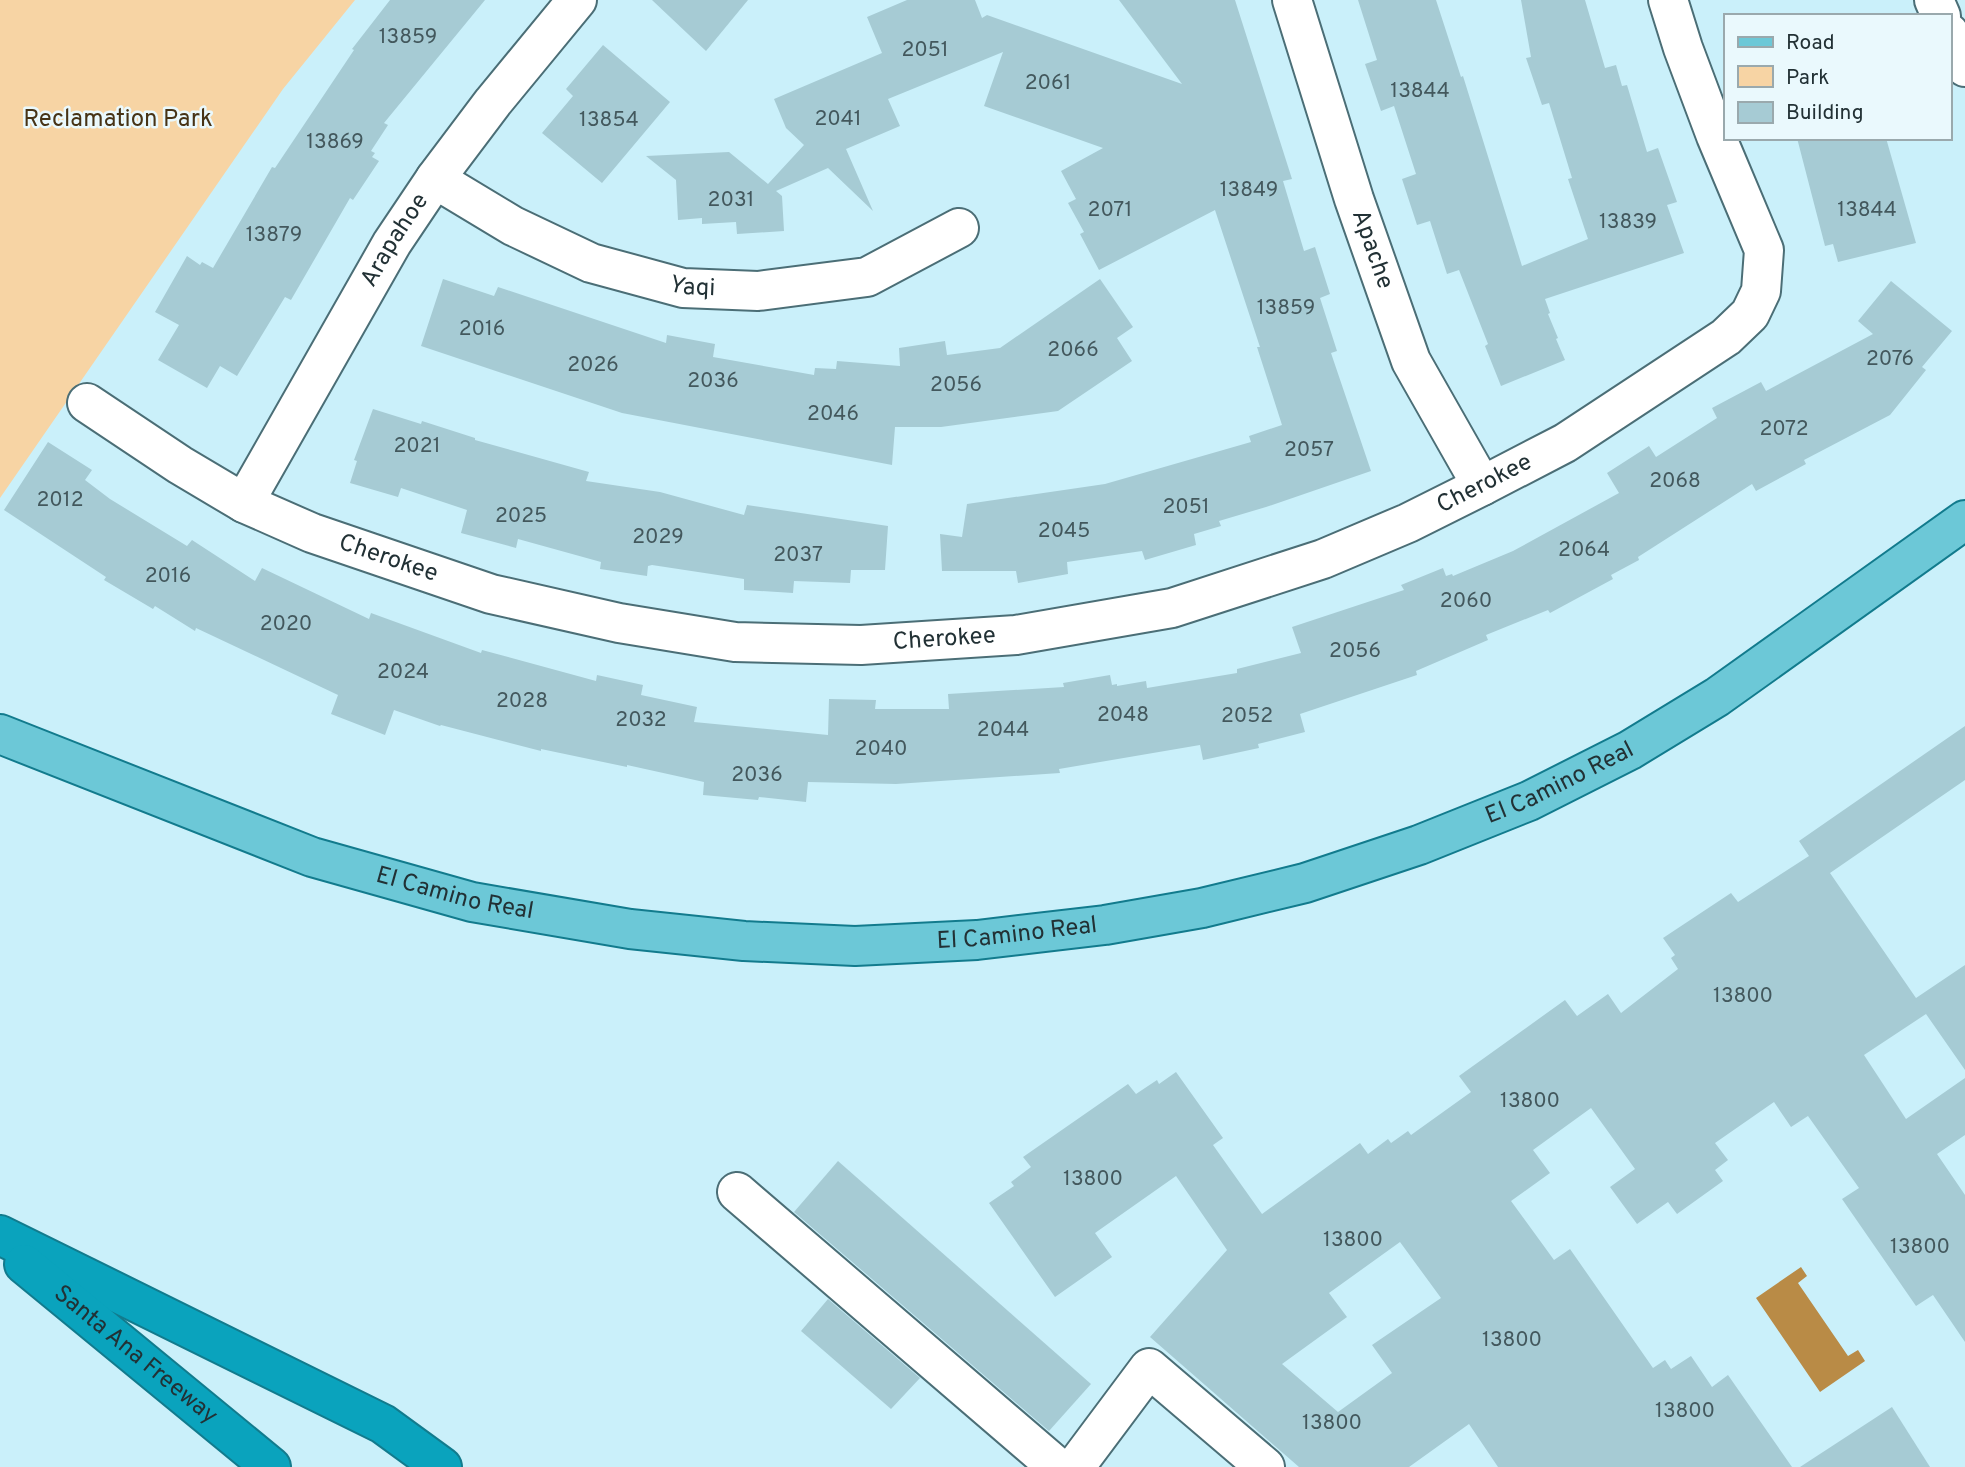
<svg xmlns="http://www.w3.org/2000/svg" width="1965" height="1467" font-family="Overpass,sans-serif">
<rect width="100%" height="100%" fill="#caf0fa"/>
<!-- green -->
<polygon fill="#f7d4a4" points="0,0 355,0 283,89 0,498"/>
<!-- water -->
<polygon fill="#b98b46" points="1801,1267 1807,1276 1798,1283 1848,1356 1858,1350 1865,1361 1820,1392 1756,1298"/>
<!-- building -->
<g fill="#a6cbd4" fill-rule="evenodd">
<polygon points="390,0 485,0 384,123 388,125 371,151 375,153 372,157 379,161 353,200 350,198 291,300 285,297 237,376 220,366 207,388 158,360 179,325 155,312 187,256 200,265 202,262 213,268 272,167 275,168 354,50 352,49"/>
<polygon points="652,0 748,0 706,51"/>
<polygon points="907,0 975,0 982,18 987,15 1182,84 1119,0 1235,0 1292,179 1283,181 1304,251 1315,247 1330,294 1320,298 1337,351 1331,353 1371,471 1266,507 1219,521 1221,526 1194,534 1196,545 1145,560 1142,551 1067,562 1068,574 1018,583 1016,571 942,571 940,534 962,537 967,504 1105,484 1251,442 1249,436 1282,425 1257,347 1260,347 1215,210 1099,270 1080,234 1084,232 1068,203 1076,199 1061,171 1103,148 984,106 1003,52 888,99 900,126 846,149 873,211 828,168 776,191 782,196 784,231 737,234 736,222 702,224 702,218 678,220 676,180 646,156 729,152 768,184 804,145 786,128 774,99 882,53 867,17"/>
<polygon points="1358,0 1436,0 1461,77 1463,76 1522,266 1588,239 1568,179 1572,178 1549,103 1542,105 1526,58 1531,57 1521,0 1585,0 1605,68 1616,65 1622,86 1627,85 1647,152 1658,148 1677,202 1667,205 1684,253 1545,299 1550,313 1548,314 1558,338 1556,339 1565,360 1501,386 1485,346 1488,344 1459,270 1447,274 1430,221 1417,225 1402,179 1416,174 1394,106 1381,111 1365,64 1377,60"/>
<polygon points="603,45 670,102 602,183 542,133 573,96 566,89"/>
<polygon points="1797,138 1886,138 1916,243 1838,262 1833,244 1825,246"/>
<polygon points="443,279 494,296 498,287 666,343 667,335 715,344 713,357 814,375 815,368 836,369 837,361 900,366 899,348 945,341 947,355 1000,348 1100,279 1133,327 1117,338 1132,361 1058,411 941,427 895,427 892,465 622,413 421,346"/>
<polygon points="1891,281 1952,331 1922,367 1926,370 1890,415 1804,460 1806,464 1756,491 1752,484 1638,557 1639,560 1611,575 1613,579 1550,613 1548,610 1486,635 1488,640 1416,671 1417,675 1300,714 1305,732 1258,744 1259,748 1203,760 1200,745 1059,769 1060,773 896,784 808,782 806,802 759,797 758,800 703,795 704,782 627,765 627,767 541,749 541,751 441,725 440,726 394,710 385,735 331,714 338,695 196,628 195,631 155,606 153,609 104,580 106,577 4,510 48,442 92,470 85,480 110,499 187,546 192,540 255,581 262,568 369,619 371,613 481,653 482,650 596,681 597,675 643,685 641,695 697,707 694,722 828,735 829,699 876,700 875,709 949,709 948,694 1064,687 1063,683 1110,675 1112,685 1117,684 1117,686 1146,681 1147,688 1237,673 1237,669 1301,653 1292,627 1404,590 1401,585 1443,568 1446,576 1452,574 1453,576 1513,551 1619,493 1607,473 1649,446 1656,457 1717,418 1712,408 1761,382 1766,391 1873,334 1858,321"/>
<polygon points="373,409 421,424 422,421 475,438 475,440 589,472 586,481 660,492 744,515 747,505 888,526 885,570 851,570 850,583 794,581 793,593 744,590 744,579 652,565 648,566 647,576 600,569 601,562 518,539 516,548 461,533 467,510 401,488 398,497 350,483 357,461 354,460"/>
<path d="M1965 726V780L1830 873 1916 998 1965 965V1070L1926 1014 1864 1055 1906 1119 1965 1078V1135L1937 1154 1965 1195V1342L1933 1295 1916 1306 1842 1199 1859 1188 1808 1116 1791 1127 1774 1102 1715 1143 1728 1160 1715 1170 1723 1181 1677 1214 1668 1202 1637 1224 1610 1187 1635 1169 1591 1108 1533 1150 1550 1173 1511 1201 1554 1260 1570 1249 1653 1368 1665 1360 1671 1369 1691 1356 1712 1387 1728 1375 1792 1467H1498L1469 1424 1409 1467H1299L1150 1337 1227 1250 1176 1176 1095 1233 1112 1257 1055 1297 989 1203 1014 1186 1011 1182 1031 1167 1023 1157 1128 1084 1136 1094 1157 1080 1159 1084 1176 1072 1223 1138 1213 1145 1262 1214 1360 1143 1368 1154 1388 1139 1391 1143 1408 1131 1411 1135 1471 1092 1459 1076 1565 1000 1577 1016 1608 994 1621 1013 1678 969 1671 958 1675 955 1663 938 1731 893 1738 902 1809 856 1799 841ZM1400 1242 1441 1298 1372 1345 1392 1373 1338 1412 1282 1364 1347 1317 1329 1293Z"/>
<polygon points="838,1161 1091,1384 1049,1431 794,1212"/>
<polygon points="828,1299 920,1378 891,1409 801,1331"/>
<polygon points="1892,1407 1930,1467 1800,1467"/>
</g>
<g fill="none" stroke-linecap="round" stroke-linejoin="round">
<!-- minor casing -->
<g stroke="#4b6e76" stroke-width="42">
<g id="minor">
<path id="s1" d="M1292 0 1354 199 1411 361 1482 486"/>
<polyline points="1934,0 1941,16"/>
<polyline points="1949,33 1965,67"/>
<path id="s2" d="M435 179 513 226 591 263 683 288 758 291 867 277 959 228"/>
<path id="s3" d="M87 403 180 465 244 503 312 533 491 594 619 623 735 642 861 645 1016 635 1172 608 1323 559 1408 523 1482 486 1565 443 1726 337 1750 314 1761 291 1764 250 1716 136 1683 48 1668 0"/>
<path id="s4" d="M244 503 392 243 435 179 493 102 577 0"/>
<polyline points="737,1192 1057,1467"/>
<polyline points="1075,1467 1149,1368 1265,1467"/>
</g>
</g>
<!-- major casing -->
<g stroke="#127b8d" stroke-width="42">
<g id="major">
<path id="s5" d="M0 734 312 857 472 902 630 929 744 941 855 946 977 940 1105 925 1202 908 1305 883 1419 845 1529 801 1630 750 1717 697 1965 520"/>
</g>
</g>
<!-- highway casing -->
<g stroke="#127b8d" stroke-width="42">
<g id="highway">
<polyline points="0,1235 383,1424 442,1467"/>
<path id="s6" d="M24 1264 271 1467"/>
</g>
</g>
<!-- minor -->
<use href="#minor" stroke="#fff" stroke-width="38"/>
<!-- major -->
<use href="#major" stroke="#6cc8d7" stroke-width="38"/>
<!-- highway -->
<use href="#highway" stroke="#0aa3bd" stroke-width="38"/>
</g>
<g text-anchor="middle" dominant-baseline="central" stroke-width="5" stroke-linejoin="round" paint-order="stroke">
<!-- number labels -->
<g font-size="21" fill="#43585d">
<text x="408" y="37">13859</text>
<text x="925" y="50">2051</text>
<text x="1048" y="83">2061</text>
<text x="1420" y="91">13844</text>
<text x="838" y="119">2041</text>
<text x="609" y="120">13854</text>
<text x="335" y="142">13869</text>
<text x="1249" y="190">13849</text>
<text x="731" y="200">2031</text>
<text x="1110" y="210">2071</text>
<text x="1867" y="210">13844</text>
<text x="1628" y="222">13839</text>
<text x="274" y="235">13879</text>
<text x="1286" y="308">13859</text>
<text x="482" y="329">2016</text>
<text x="1073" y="350">2066</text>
<text x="1890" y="359">2076</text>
<text x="593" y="365">2026</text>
<text x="713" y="381">2036</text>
<text x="956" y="385">2056</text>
<text x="833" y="414">2046</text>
<text x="1784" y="429">2072</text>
<text x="417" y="446">2021</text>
<text x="1309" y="450">2057</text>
<text x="1675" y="481">2068</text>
<text x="60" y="500">2012</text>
<text x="1186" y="507">2051</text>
<text x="521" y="516">2025</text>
<text x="1064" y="531">2045</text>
<text x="658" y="537">2029</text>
<text x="1584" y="550">2064</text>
<text x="798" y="555">2037</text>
<text x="168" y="576">2016</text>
<text x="1466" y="601">2060</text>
<text x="286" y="624">2020</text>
<text x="1355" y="651">2056</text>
<text x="403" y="672">2024</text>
<text x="522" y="701">2028</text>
<text x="1123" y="715">2048</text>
<text x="1247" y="716">2052</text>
<text x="641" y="720">2032</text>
<text x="1003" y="730">2044</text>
<text x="881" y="749">2040</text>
<text x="757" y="775">2036</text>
<text x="1743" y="996">13800</text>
<text x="1530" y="1101">13800</text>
<text x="1093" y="1179">13800</text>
<text x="1353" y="1240">13800</text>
<text x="1920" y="1247">13800</text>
<text x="1512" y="1340">13800</text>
<text x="1685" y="1411">13800</text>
<text x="1332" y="1423">13800</text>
</g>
<!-- park labels -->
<g font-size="24" fill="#473315" stroke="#eaf9fd">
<text x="118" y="120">Reclamation Park</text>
</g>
<!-- street labels -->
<g font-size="24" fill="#223135" stroke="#eaf9fd">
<text stroke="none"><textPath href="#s4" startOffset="303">Arapahoe</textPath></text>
<text stroke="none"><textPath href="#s1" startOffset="262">Apache</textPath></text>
<text stroke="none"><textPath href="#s2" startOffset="282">Yaqi</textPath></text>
<text stroke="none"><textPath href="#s3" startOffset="1475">Cherokee</textPath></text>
<text stroke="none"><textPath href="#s3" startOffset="341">Cherokee</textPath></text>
<text stroke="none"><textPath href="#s3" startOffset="908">Cherokee</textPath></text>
<text stroke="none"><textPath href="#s5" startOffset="1617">El Camino Real</textPath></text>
<text stroke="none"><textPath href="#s5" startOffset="483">El Camino Real</textPath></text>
<text stroke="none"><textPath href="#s5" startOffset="1050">El Camino Real</textPath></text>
<text stroke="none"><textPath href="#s6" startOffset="144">Santa Ana Freeway</textPath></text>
</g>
</g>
<!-- legend -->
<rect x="1724" y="14" width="228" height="126" fill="#eaf9fd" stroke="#9aa9ad" stroke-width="2"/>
<rect x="1738" y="37" width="35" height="10" fill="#6cc8d7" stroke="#9aa9ad" stroke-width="2"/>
<text x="1786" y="49" font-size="21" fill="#223135">Road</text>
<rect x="1738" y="66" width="35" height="21" fill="#f7d4a4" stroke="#9aa9ad" stroke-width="2"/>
<text x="1786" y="84" font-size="21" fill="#223135">Park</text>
<rect x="1738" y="102" width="35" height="21" fill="#a6cbd4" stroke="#9aa9ad" stroke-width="2"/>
<text x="1786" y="119" font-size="21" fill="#223135">Building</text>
</svg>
